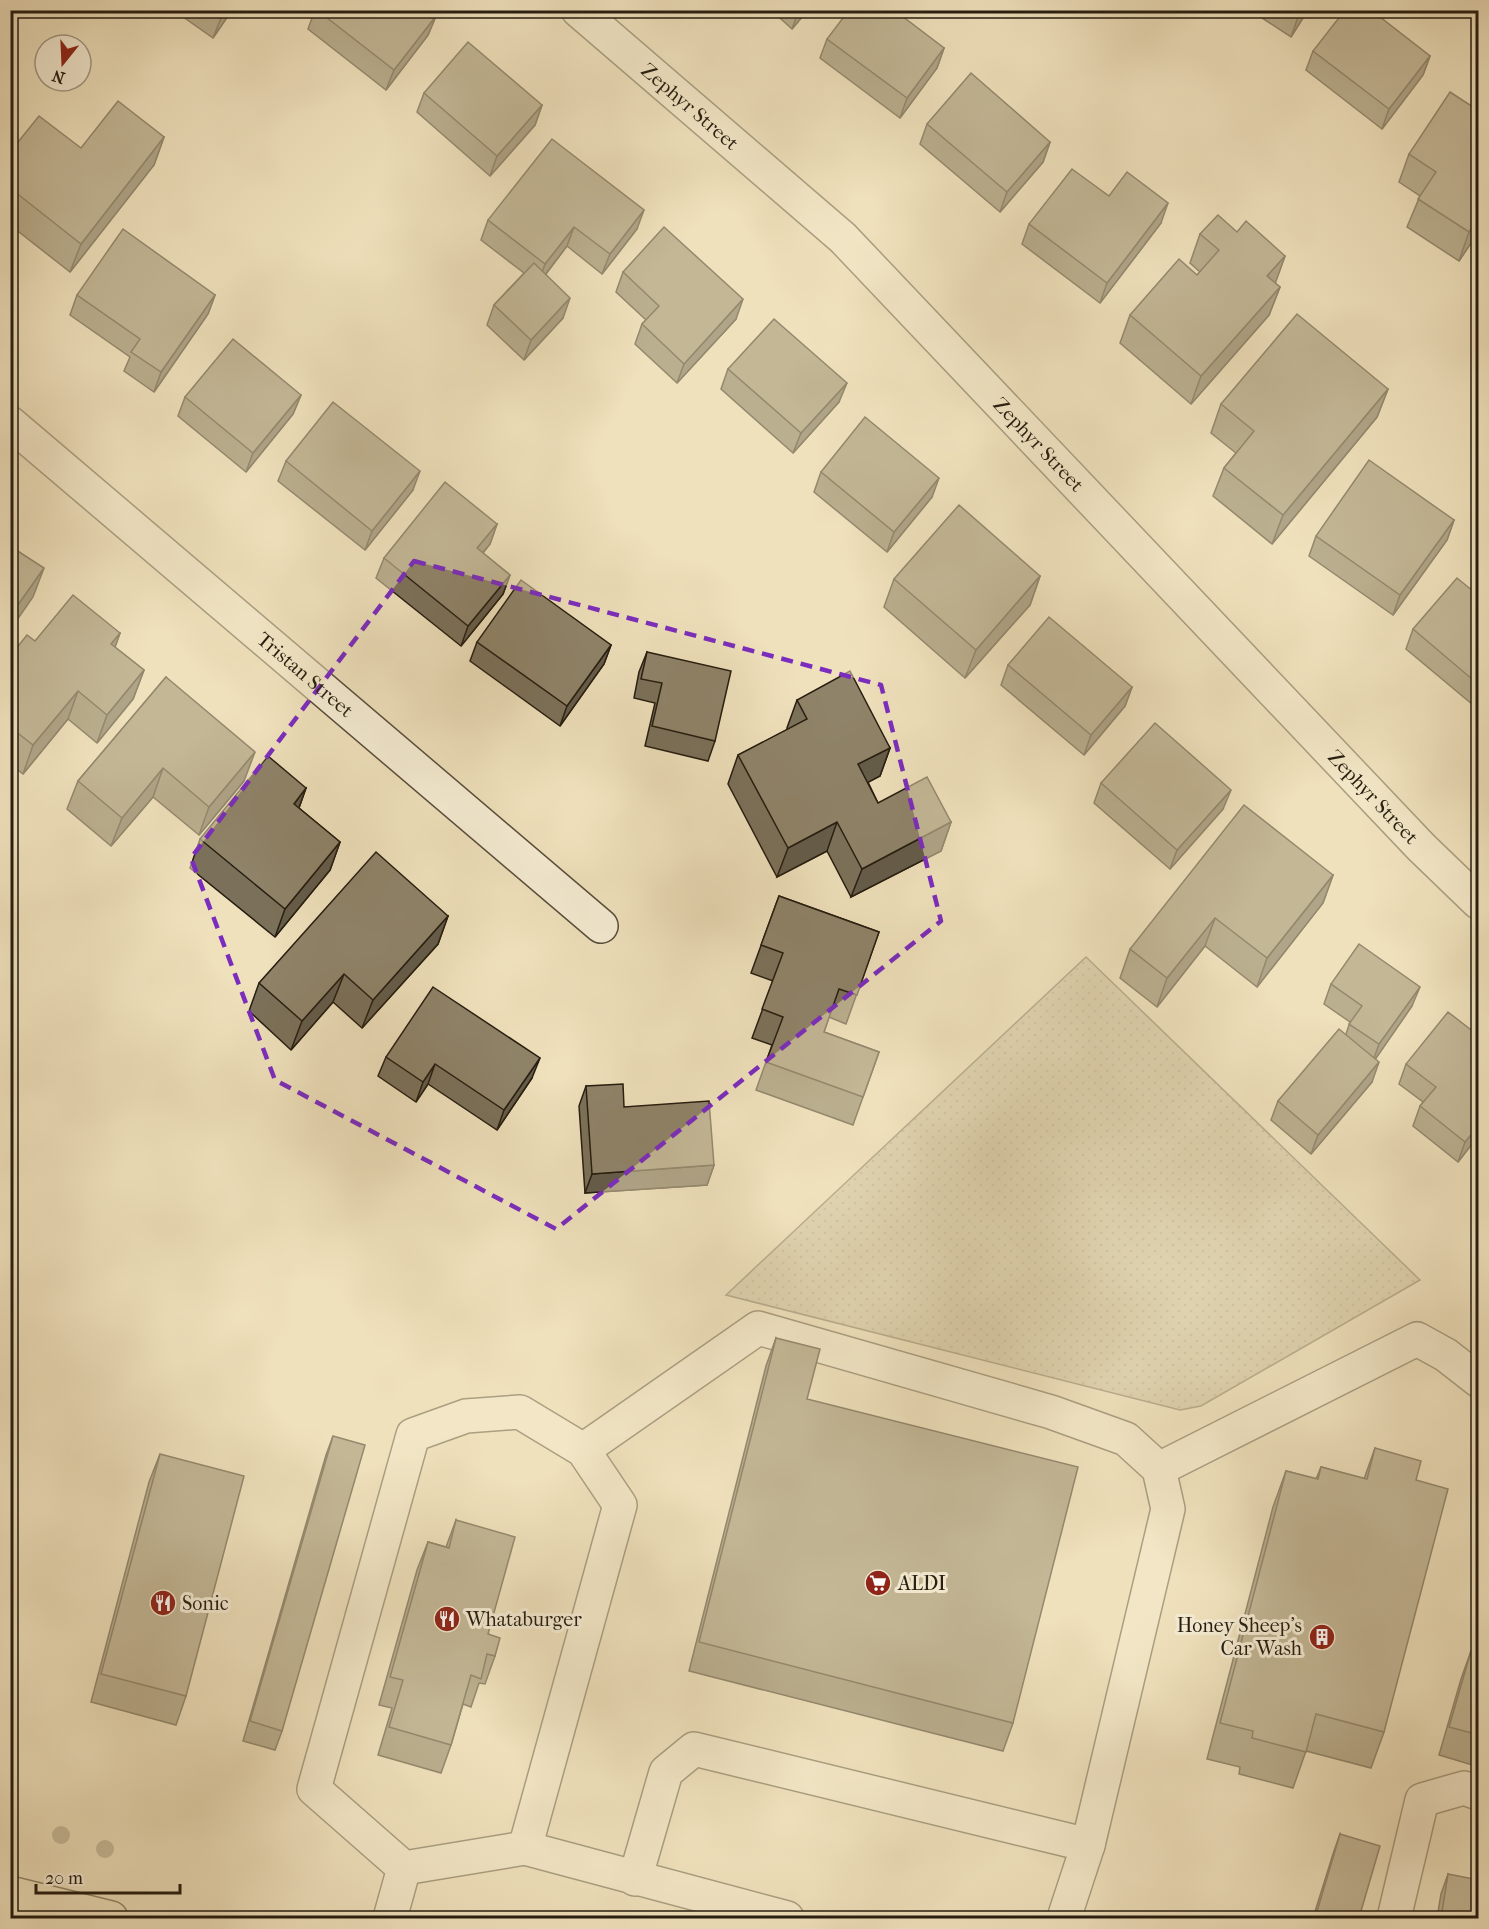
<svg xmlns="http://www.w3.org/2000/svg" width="1489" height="1929" font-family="'IM FELL French Canon',serif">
<defs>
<pattern id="grass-dots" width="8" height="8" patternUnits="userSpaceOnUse" patternTransform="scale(1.5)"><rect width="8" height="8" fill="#cdc09f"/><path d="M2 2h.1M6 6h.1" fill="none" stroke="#b0a588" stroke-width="1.8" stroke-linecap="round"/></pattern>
</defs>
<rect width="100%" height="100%" fill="#efe1bc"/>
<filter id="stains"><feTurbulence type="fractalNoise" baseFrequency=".00333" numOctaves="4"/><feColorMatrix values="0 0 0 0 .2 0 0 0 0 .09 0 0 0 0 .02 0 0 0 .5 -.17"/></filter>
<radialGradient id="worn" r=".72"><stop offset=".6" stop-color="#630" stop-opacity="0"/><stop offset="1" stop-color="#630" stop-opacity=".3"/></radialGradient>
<!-- grass -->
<polygon fill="url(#grass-dots)" stroke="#7a6e58" stroke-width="1.5" points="1086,957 1420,1280 1201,1406 1180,1410 726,1295"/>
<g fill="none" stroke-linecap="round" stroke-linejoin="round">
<!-- minor casing -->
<g stroke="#584e3b" stroke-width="36">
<g id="minor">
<path id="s1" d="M578 10 843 238 1421 847 1478 902"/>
<path id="s2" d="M10 423 601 926"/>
<polygon points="520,1412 583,1450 620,1505 525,1848 404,1868 314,1789 413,1435 466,1416"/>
<polyline points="583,1450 758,1328 1051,1412 1126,1439 1159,1469 1168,1509 1088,1845 1064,1918"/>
<polyline points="1159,1469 1417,1339 1446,1355 1478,1380"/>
<polyline points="525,1848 787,1918"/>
<polyline points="635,1879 666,1772 694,1749 1088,1845"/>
<polyline points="390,1918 404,1868"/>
<polyline points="1394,1918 1422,1800 1464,1788 1478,1793"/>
</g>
</g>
<!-- major casing -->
<g stroke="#261d10" stroke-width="36">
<polyline id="major" points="10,1893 111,1918"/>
</g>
<!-- minor -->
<use href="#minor" stroke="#f5ecd3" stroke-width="33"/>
<!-- major -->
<use href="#major" stroke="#efe1bc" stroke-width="33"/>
</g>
<!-- trees -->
<g fill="#9c9075">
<circle cx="61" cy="1835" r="9"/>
<circle cx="105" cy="1849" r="9"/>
</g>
<!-- wall -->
<g fill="#7b715a" stroke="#261d10" stroke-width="1.5">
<polygon points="181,10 232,10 213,38 179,14"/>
<polygon points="315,10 429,10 436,16 428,35 386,90 308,29"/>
<polygon points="771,10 808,10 792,29"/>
<polygon points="1250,10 1308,10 1291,37"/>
<polygon points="827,39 944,48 937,68 900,118 820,58"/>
<polygon points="1313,51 1430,56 1423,75 1382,129 1306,70"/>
<polygon points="424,93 542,105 535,125 490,176 417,112"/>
<polygon points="1479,111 1479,235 1477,234 1459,261 1407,227 1420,196 1399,182 1409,154"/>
<polygon points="927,124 1050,142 1043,162 1000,212 920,144"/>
<polygon points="164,137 154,165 70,272 10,225 10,152 81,148"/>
<polygon points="1109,196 1161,223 1100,303 1022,244 1029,224"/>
<polygon points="488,220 637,229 602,274 567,246 546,274 563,318 524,360 487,325 494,305 524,273 481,240"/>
<polygon points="1237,232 1285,256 1275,283 1280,287 1269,315 1191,404 1120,343 1130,315 1197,275 1200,272 1190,263 1200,234"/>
<polygon points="623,272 736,319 677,383 635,344 642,324 646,320 616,292"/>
<polygon points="77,295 215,295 208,314 154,392 124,371 130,357 70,315"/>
<polygon points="728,369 839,402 793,453 721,389"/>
<polygon points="1388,389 1377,417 1272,544 1213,496 1224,468 1236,453 1211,433 1221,404"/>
<polygon points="301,395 293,414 246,472 178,416 185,397"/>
<polygon points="286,461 413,490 365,550 278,481"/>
<polygon points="821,472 932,497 887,552 814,492"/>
<polygon points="1454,520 1447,540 1393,615 1309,556 1316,536"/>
<polygon points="497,524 490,544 483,553 510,575 503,594 461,646 376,578 384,558"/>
<polygon points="1040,576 1030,605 965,678 884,607 894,579"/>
<polygon points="1479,596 1479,710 1406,649 1413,629"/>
<polygon points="120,633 115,647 144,670 133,699 97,743 68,719 23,774 10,764 10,656 35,641"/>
<polygon points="477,642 611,645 604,664 560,726 470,661"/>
<polygon points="647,652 715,741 708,761 645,746 655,703 634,698 639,672"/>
<polygon points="1008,665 1132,687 1125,706 1084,755 1001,685"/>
<polygon points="166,677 244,781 199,835 153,797 111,846 67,809 78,781"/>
<polygon points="797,700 890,748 880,776 868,782 878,803 951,822 941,851 851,897 827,851 777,877 728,784 738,755 787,730 787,728"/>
<polygon points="1101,783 1223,809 1170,869 1094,803"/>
<polygon points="306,788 299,808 340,842 330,870 275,937 190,868 200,839"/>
<polygon points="1333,875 1323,903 1257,987 1205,946 1157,1007 1120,978 1130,949"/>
<polygon points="779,896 879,932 846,1024 829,1017 824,1032 879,1052 853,1125 756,1090 772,1045 752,1038 773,981 751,973"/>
<polygon points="448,916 438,944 362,1028 333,1002 291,1050 249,1011 259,983"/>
<polygon points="1331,984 1412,1006 1375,1059 1372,1082 1311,1154 1271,1120 1278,1101 1346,1034 1350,1022 1324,1004"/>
<polygon points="1479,1036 1479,1135 1458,1162 1413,1126 1420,1106 1423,1102 1399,1084 1406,1064"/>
<polygon points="386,1057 532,1078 497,1130 428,1084 416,1102 378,1076"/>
<polygon points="586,1086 624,1107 714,1165 707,1185 585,1193 579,1106"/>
<polygon points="776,1338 807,1399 1013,1723 1003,1751 689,1671 766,1366"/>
<polygon points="333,1436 282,1731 275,1750 243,1741 326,1455"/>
<polygon points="1375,1448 1416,1480 1384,1732 1371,1768 1306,1751 1293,1788 1239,1774 1240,1767 1207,1759 1273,1507 1286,1471 1316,1479 1321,1467 1364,1479"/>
<polygon points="160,1454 186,1696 176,1725 91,1702 149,1482"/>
<polygon points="456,1520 495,1656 485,1684 479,1683 471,1707 463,1704 451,1745 441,1773 378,1755 392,1708 379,1705 417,1570 428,1542 446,1547"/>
<polygon points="1471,1651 1479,1653 1479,1767 1439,1755 1461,1679"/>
<polygon points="1340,1834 1359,1918 1313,1918 1333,1854"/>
<polygon points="1448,1874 1479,1918 1437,1918 1441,1894"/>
</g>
<!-- shaded-wall -->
<g fill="#645c4a" stroke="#261d10" stroke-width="1.5">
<polygon points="226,10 232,10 213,38 221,18"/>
<polygon points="799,10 808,10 792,29"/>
<polygon points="1302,10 1308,10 1291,37 1298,17"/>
<polygon points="436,16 428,35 386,90 394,70"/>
<polygon points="944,48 937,68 900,118 907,98"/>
<polygon points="1430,56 1423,75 1382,129 1389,109"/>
<polygon points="542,105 535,125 490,176 497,156"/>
<polygon points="164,137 154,165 70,272 81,244"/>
<polygon points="1050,142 1043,162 1000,212 1007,192"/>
<polygon points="1168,203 1161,223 1100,303 1107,283"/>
<polygon points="644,210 637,229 602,274 610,254"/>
<polygon points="1479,218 1479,229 1477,234 1459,261 1469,232"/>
<polygon points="574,227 567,246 538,284 545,264"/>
<polygon points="1285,256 1275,284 1267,276"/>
<polygon points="1280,287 1269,315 1191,404 1201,376"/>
<polygon points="215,295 208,314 154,392 161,372"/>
<polygon points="570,298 563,318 524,360 531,340"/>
<polygon points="743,299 736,319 677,383 684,364"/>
<polygon points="847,383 839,402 793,453 801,433"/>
<polygon points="1388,389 1377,417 1272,544 1283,515"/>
<polygon points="301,395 293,414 246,472 253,453"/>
<polygon points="420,471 413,490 365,550 372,531"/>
<polygon points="939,478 932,497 887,552 894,532"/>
<polygon points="1454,520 1447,540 1393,615 1400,595"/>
<polygon points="497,524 490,544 470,568 477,548"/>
<polygon points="44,568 33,597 10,630 10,616"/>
<polygon points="510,575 503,594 461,646 468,626"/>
<polygon points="1040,576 1030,605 965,678 976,650"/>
<polygon points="120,633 110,661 111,644"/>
<polygon points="611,645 604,664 560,726 567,706"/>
<polygon points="144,670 133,699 97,743 107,715"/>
<polygon points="1132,687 1125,706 1084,755 1091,735"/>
<polygon points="78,691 68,719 23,774 33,745"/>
<polygon points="890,748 880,776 848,793 858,764"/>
<polygon points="255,752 244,781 199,835 209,807"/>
<polygon points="163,768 153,797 111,846 122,818"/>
<polygon points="306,788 296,816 294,804"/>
<polygon points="1231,790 1223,809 1170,869 1177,850"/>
<polygon points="837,822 827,851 777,877 788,848"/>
<polygon points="951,822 941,851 851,897 862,869"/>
<polygon points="340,842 330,870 275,937 285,909"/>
<polygon points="1333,875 1323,903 1257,987 1267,958"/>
<polygon points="448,916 438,944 362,1028 373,1000"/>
<polygon points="1215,918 1205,946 1157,1007 1167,978"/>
<polygon points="344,974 333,1002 291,1050 302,1021"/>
<polygon points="1420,987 1412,1006 1372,1064 1379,1044"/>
<polygon points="540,1058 532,1078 497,1130 504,1110"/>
<polygon points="1379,1062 1372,1082 1311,1154 1318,1135"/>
<polygon points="435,1064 428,1084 416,1102 423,1082"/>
<polygon points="1479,1125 1479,1135 1458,1162 1465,1142"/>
<polygon points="714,1165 707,1185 585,1193 592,1174"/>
</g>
<!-- building -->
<g fill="#8f8369" stroke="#261d10" stroke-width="1.5">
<polygon points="209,10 226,10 221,18"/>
<polygon points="317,10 429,10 436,16 394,70"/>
<polygon points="849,10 894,10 944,48 907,98 827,39"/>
<polygon points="1288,10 1302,10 1298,17"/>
<polygon points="1345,10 1371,10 1430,56 1389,109 1313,51"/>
<polygon points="468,42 542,105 497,156 424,93"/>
<polygon points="971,73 1050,142 1007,192 927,124"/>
<polygon points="1450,92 1479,111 1479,218 1469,232 1418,199 1436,172 1409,154"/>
<polygon points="118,101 164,137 81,244 10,188 10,152 39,116 81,148"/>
<polygon points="552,139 644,210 610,254 574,227 545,264 488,220"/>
<polygon points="1072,169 1109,196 1127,172 1168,203 1107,283 1029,224"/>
<polygon points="1218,215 1237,232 1246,221 1285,256 1267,276 1280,287 1201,376 1130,315 1179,259 1197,275 1219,250 1200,234"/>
<polygon points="664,227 743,299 684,364 642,324 659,306 623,272"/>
<polygon points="123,229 215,295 161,372 131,352 140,339 77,295"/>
<polygon points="534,263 570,298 531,340 494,305"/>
<polygon points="1297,314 1388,389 1283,515 1224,468 1254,431 1221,404"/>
<polygon points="774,319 847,383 801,433 728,369"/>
<polygon points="233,339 301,395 253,453 185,397"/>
<polygon points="333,402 420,471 372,531 286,461"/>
<polygon points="865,417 939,478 894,532 821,472"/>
<polygon points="1369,460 1454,520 1400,595 1316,536"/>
<polygon points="445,482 497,524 477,548 510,575 468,626 384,558"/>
<polygon points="959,505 1040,576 976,650 894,579"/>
<polygon points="10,546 44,568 10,616"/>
<polygon points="1457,578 1479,596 1479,685 1413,629"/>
<polygon points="521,580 611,645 567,706 477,642"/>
<polygon points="73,595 120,633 111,644 144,670 107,715 78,691 33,745 10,727 10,656 27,635 35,641"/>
<polygon points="1049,617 1132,687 1091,735 1008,665"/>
<polygon points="647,652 731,671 715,741 652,726 662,683 641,679"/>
<polygon points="850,671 890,748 858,764 878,803 927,777 951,822 862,869 837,822 788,848 738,755 807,719 797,700"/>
<polygon points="166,677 255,752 209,807 163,768 122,818 78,781"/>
<polygon points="1155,723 1231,790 1177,850 1101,783"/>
<polygon points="268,756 306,788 294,804 340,842 285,909 200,839"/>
<polygon points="1244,805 1333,875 1267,958 1215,918 1167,978 1130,949"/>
<polygon points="376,852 448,916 373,1000 344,974 302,1021 259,983"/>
<polygon points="779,896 879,932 857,995 839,989 824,1032 879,1052 863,1097 766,1062 783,1017 762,1009 783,953 761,945"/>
<polygon points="1359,944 1420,987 1379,1044 1349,1024 1362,1006 1331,984"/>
<polygon points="433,987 540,1058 504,1110 435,1064 423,1082 386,1057"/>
<polygon points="1448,1012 1479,1036 1479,1125 1465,1142 1420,1106 1436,1087 1406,1064"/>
<polygon points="1339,1029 1379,1062 1318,1135 1278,1101"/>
<polygon points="623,1084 624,1107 709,1101 714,1165 592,1174 586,1086"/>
<polygon points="776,1338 820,1349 807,1399 1078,1467 1013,1723 699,1642"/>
<polygon points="333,1436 365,1445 282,1731 250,1721"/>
<polygon points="1375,1448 1421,1461 1416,1480 1448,1489 1384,1732 1316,1714 1306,1752 1252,1738 1253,1731 1220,1723 1286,1471 1318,1479 1321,1467 1367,1479"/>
<polygon points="160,1454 244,1476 186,1696 101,1674"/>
<polygon points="456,1520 515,1537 488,1634 500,1638 495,1656 487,1654 481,1679 471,1675 451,1745 389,1727 403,1680 390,1677 428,1542 449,1548"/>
<polygon points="1471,1651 1479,1653 1479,1735 1449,1727"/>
<polygon points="1340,1834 1380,1846 1359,1918 1315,1918"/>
<polygon points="1448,1874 1479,1880 1479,1918 1441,1918"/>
</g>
<!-- marked area -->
<path d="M0 0H1489V1929H0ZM414 561 881 685 941 921 556 1229 275 1080 191 858Z" fill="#efe1bc" fill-opacity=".55" fill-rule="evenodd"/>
<path fill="none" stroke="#7b2cbf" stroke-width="4.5" stroke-dasharray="12 8" stroke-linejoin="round" d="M414 561 881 685 941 921 556 1229 275 1080 191 858Z"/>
<!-- icons -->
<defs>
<g id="supermarket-disc" transform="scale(1.35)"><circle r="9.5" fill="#8f2418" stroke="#f5ecd3"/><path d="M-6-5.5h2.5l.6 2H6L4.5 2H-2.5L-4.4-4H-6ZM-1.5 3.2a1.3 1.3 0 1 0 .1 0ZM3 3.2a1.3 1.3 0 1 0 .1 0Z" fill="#fff"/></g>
<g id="restaurant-disc" transform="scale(1.35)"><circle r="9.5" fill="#8f2418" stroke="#f5ecd3"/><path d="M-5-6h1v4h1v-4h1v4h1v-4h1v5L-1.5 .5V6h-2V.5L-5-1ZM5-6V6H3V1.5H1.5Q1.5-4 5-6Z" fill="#fff"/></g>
<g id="building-disc" transform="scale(1.35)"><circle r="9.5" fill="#8f2418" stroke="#f5ecd3"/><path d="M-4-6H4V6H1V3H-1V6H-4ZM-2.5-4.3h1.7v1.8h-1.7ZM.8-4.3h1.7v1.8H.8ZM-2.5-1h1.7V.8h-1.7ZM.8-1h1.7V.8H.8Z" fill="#fff"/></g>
</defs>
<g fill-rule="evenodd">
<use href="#supermarket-disc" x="878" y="1583"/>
<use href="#restaurant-disc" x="163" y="1603"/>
<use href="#restaurant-disc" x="447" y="1619"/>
<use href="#building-disc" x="1322" y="1637"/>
</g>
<g text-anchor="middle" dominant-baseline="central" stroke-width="6" stroke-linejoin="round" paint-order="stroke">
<!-- street labels -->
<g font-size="20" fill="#261d10" stroke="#f5ecd3">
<text stroke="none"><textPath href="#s1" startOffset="148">Zephyr Street</textPath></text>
<text stroke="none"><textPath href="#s1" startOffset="634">Zephyr Street</textPath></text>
<text stroke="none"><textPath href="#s2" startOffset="388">Tristan Street</textPath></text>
<text stroke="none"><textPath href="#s1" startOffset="1120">Zephyr Street</textPath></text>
</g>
<!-- poi labels -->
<g font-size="20" fill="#261d10" stroke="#f5ecd3" text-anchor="start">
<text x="898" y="1583">ALDI</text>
<text x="182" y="1603">Sonic</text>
<text x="466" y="1619">Whataburger</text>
<text x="1302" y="1625" text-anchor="end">Honey Sheep's<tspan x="1302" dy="23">Car Wash</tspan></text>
</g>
</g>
<!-- margin -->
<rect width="1489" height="1929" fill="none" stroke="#efe1bc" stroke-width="36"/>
<rect x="12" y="12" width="1465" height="1905" fill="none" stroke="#261d10" stroke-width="3"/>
<rect x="18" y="18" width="1453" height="1893" fill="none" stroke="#261d10" stroke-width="1.5"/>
<!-- north arrow -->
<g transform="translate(63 63) rotate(198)"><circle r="28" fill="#f5ecd3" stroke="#a29985" stroke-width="1.5"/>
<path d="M0-4.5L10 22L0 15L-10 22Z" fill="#8f2418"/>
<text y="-9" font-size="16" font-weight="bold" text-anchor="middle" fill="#261d10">N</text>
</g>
<!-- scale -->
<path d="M36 1884v9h144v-9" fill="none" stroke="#261d10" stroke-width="3"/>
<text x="45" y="1884" font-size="18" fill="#261d10" stroke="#f5ecd3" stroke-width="4.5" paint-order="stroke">20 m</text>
<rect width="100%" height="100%" filter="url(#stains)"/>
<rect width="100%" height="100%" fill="url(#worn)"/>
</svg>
